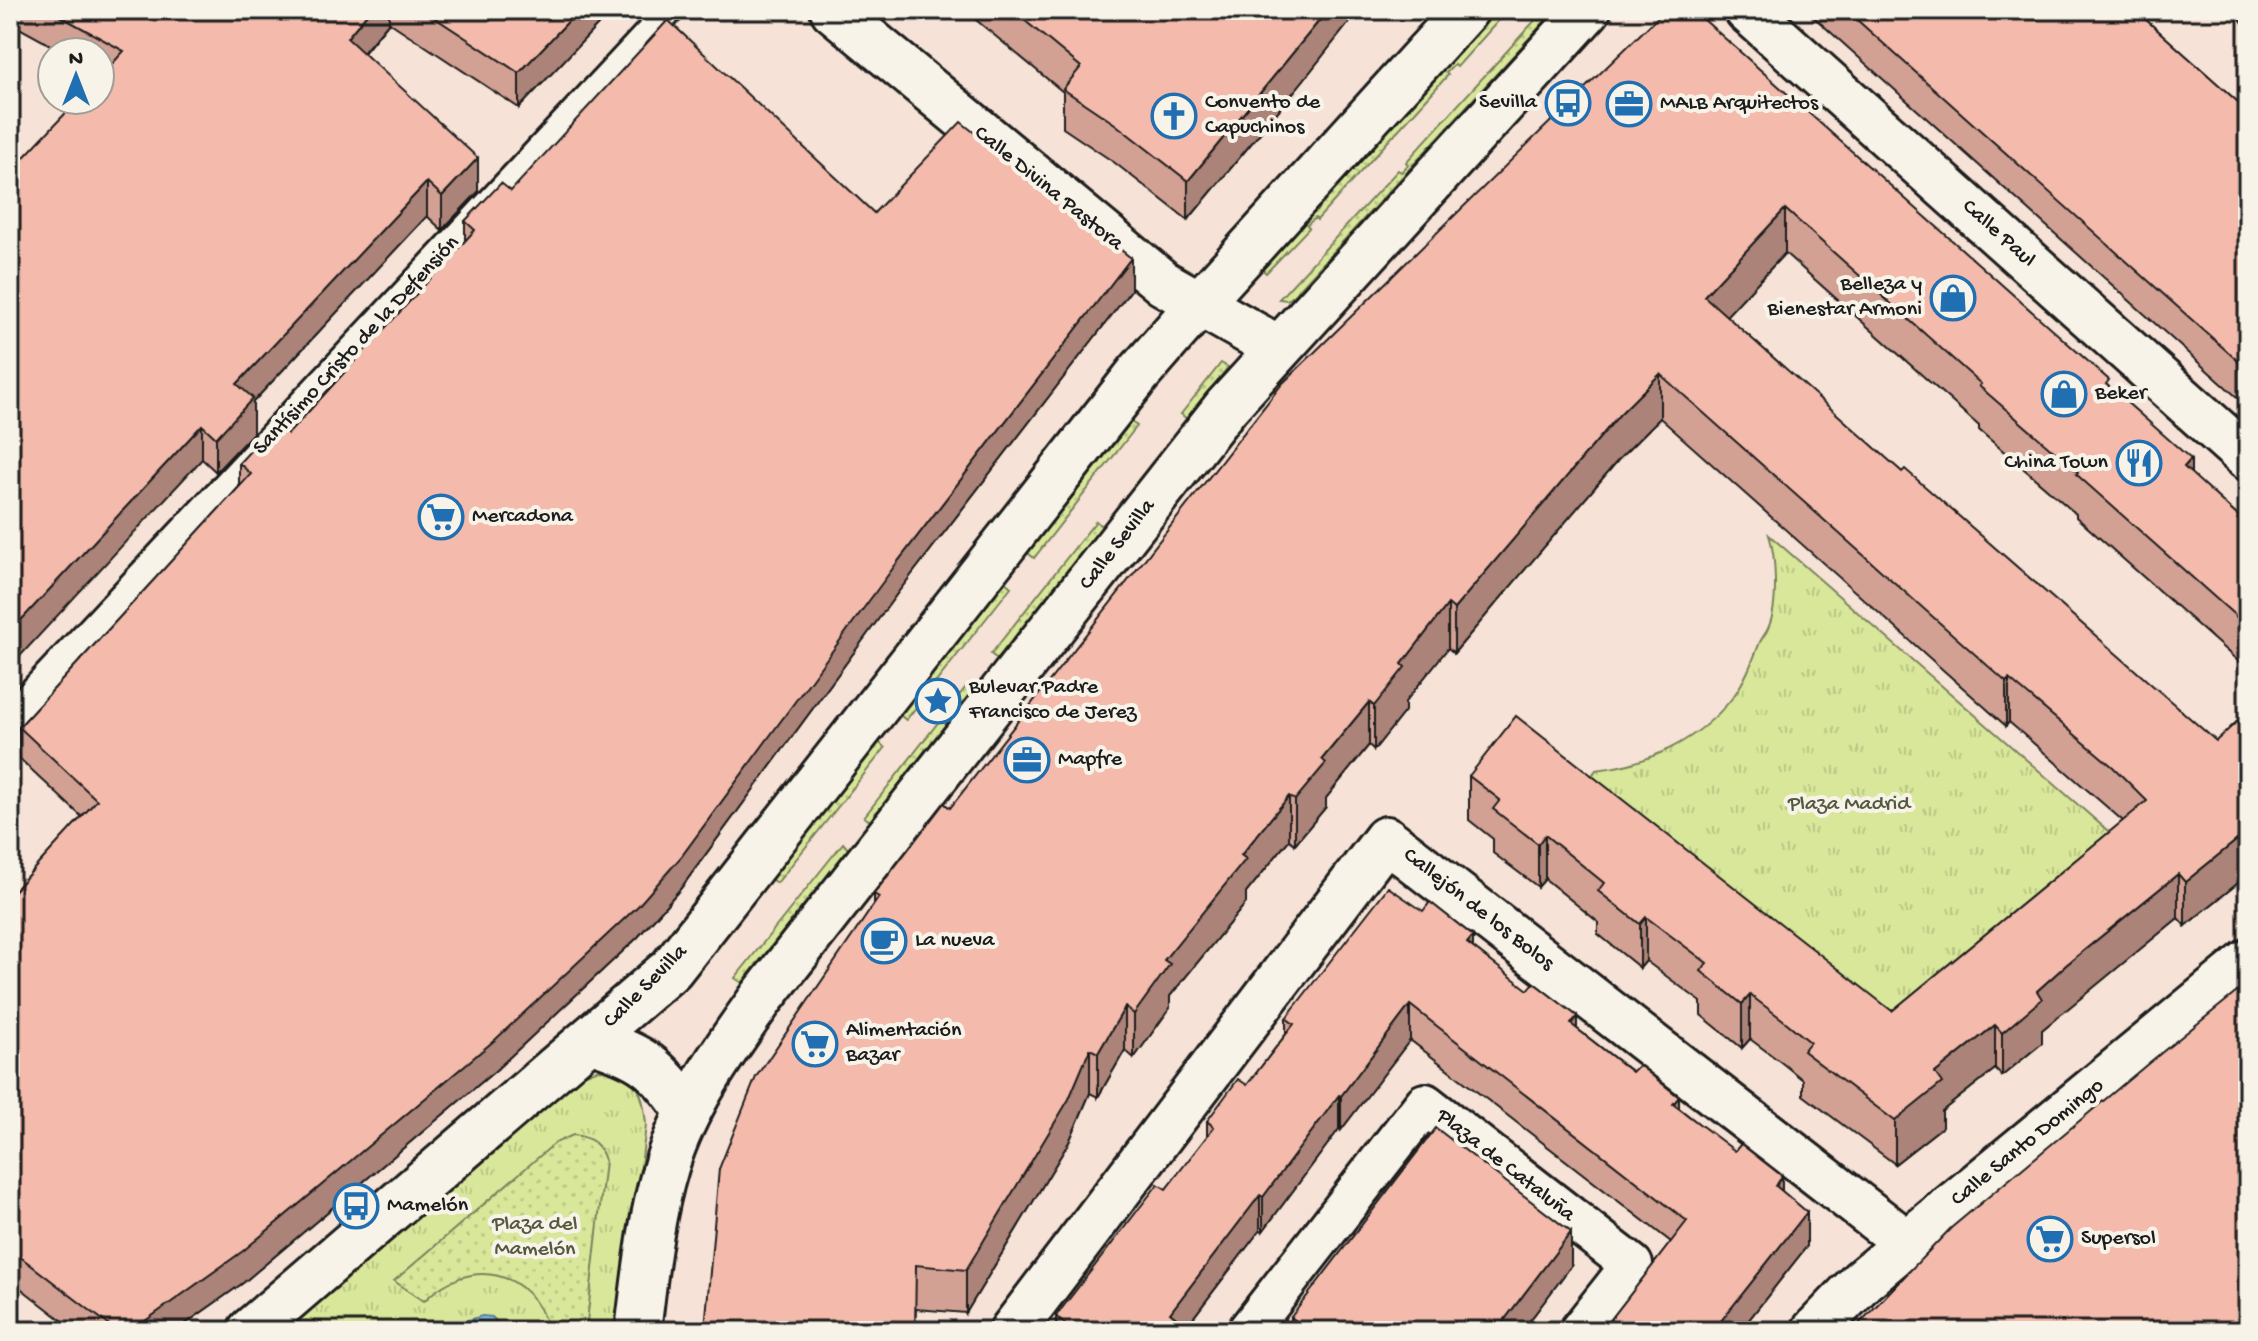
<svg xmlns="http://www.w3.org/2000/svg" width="2258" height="1341" font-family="'Gochi Hand',sans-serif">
<defs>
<pattern id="park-tufts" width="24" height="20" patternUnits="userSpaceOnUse" patternTransform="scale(2)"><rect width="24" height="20" fill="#d9e79a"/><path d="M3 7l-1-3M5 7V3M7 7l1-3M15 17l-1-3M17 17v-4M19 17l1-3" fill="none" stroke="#bac684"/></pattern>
<pattern id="garden-dots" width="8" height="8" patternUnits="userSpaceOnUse" patternTransform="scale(2)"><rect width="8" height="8" fill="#d9e79a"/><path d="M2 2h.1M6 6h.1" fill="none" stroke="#bac684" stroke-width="1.8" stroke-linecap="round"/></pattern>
<pattern id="water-waves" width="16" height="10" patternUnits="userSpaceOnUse" patternTransform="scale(2)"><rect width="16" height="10" fill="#83c1e3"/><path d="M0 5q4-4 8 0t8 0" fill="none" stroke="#71a5c2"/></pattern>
</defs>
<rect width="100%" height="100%" fill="#f6e2d6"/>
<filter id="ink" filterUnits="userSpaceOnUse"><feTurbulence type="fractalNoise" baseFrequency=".0125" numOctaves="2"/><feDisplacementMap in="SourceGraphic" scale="16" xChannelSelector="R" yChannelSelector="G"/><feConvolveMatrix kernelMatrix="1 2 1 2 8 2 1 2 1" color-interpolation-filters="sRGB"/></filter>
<g filter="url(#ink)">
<!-- park -->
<g fill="url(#park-tufts)" stroke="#7a825b" stroke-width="2">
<path d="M1769 535 2116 838 1893 1031 1583 788 1596 770C1650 764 1699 740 1733 697 1745 681 1753 660 1760 642 1763 636 1767 632 1769 626 1778 605 1776 556 1769 535Z"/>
<path d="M596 1070C637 1070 643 1090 646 1125L621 1331H282L561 1091 581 1076Z"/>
</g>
<!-- garden -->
<g fill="url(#garden-dots)" stroke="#7a825b" stroke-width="2">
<polygon points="1498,10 1508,10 1457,67 1454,65 1446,73 1448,75 1317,220 1315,218 1307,225 1309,228 1266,273 1261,268"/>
<polygon points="1546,10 1555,10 1291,298 1287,300 1279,299 1398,170 1401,172 1408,165 1406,162 1537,18 1540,20 1548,13"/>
<polygon points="1221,363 1228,367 1187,419 1181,414"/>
<polygon points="1131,422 1137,426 1034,558 1028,553"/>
<polygon points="1096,521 1102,527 997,659 991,654"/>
<polygon points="1005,582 1011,587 906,720 900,715"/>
<polygon points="969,683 975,687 870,821 864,817"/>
<polygon points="879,742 885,748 777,883 770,879"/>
<polygon points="843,843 848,849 742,983 735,978"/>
<path d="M573 1135C591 1137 601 1144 605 1161L586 1331H549C531 1268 469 1256 424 1301L394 1281 555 1143Z"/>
</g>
<!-- water -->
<polygon fill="url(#water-waves)" stroke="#5a7f93" stroke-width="2" points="482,1316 492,1317 506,1331 457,1331 465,1321"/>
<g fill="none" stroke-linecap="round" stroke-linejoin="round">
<!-- service casing -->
<g stroke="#1c1c1c" stroke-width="32">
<polyline id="service" points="10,716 670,10"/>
</g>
<!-- pedestrian casing -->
<g stroke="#1c1c1c" stroke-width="46">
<polyline id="pedestrian" points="1248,1331 1425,1104 1632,1265 1580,1331"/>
</g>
<!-- minor casing -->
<g stroke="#1c1c1c" stroke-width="50">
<polyline id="minor" points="1012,1331 1386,839 1907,1243"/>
</g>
<!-- tertiary casing -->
<g stroke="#1c1c1c" stroke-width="50">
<g id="tertiary">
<polyline points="833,10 1163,283 1278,348"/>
<polyline points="1747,10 2248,458"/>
<path d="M591 1040C642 1055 659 1068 688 1112"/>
<polyline points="250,1331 671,969 1139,373 1199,304 1466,10"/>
<path d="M638 1331C645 1276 650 1220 666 1167 685 1104 725 1049 763 996L1226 407 1588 10"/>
<polyline points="1814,1331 1862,1281 1907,1243 2248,962"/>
</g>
</g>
<!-- service -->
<use href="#service" stroke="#f7f3e8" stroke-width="26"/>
<!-- pedestrian -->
<use href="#pedestrian" stroke="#f7f3e8" stroke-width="40"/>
<!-- minor -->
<use href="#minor" stroke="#f7f3e8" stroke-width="44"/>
<!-- tertiary -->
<use href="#tertiary" stroke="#f7f3e8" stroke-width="44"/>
</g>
<!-- wall -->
<g fill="#d2a194" stroke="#1c1c1c" stroke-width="2">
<polygon points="10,10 612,10 519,108 389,22 364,53 478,192 442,230 427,216 253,402 253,433 216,472 202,459 102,74 100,73 100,52 63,52 10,23"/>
<polygon points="964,10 1359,10 1302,82 1188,220 1115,163 1063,128 1063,92"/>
<polygon points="1665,10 2109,387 2191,474 2239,517 2248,510 2248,670 2076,517 2076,514 1979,430 1979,426 1785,253 1726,316 1902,472 2216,741 2248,716 2248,875 2185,926 2178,918 2066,1009 2042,1030 2042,1043 2002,1076 1995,1069 1942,1111 1942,1127 1895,1164 1803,1095 1803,1080 1782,1063 1750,1039 1742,1048 1701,1015 1701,1002 1646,961 1640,968 1598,934 1598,922 1545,879 1538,887 1493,853 1493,839 1469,820 1469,776 1892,1011 2123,821 2009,722 2006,726 1660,418 1619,459 1454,653 1448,648 1405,702 1405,711 1374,750 1369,745 1326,798 1326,807 1295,844 1289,840 1246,893 1246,903 1170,996 1170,1008 1134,1058 1125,1050 1098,1097 1090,1093 1069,1142 966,1313 916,1309 915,1331 706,1331 874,905 874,894"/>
<polygon points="1806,10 2135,10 2248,111 2248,407"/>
<polygon points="2234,10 2248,10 2248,26 2246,27"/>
<polygon points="511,191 874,213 1131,290 899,591 681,888 638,937 496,1070 243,1283 175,1331 76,1331 10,1280 10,895 82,817 19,758 19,727 239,487 239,463 288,434 465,241 465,221"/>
<polygon points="1473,948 1679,1108 1782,1191 1807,1246 1740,1331 1602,1331 1671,1242 1410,1040 1341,1130 1339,1129 1263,1231 1260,1230 1187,1326 1193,1331 1056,1331 1056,1316 1166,1189 1207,1137 1207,1121 1247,1085 1286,1034 1286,1018"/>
<polygon points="1571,1266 1522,1331 1291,1331 1291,1317"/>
</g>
<!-- shaded-wall -->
<g fill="#ab8378" stroke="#1c1c1c" stroke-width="2">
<polygon points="370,10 389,10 389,22 347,72 347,38"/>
<polygon points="579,10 612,10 519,108 519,73"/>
<polygon points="1328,10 1359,10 1302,82 1188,220 1188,181"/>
<polygon points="2246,10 2248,10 2248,26 2246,27"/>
<polygon points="478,158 478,192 442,230 442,196"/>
<polygon points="427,182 427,216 253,402 253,433 216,472 216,438 237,384"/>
<polygon points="1785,209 1785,253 1704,340 1704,296"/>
<polygon points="1131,258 1131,290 899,591 681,888 638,937 496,1070 243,1283 175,1331 131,1331 899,560"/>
<polygon points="1660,374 1660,418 1619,459 1454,653 1454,609 1619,415"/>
<polygon points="202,425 202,459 10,667 10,632"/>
<polygon points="2191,459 2191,503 2184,467"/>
<polygon points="1448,604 1448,648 1405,702 1405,711 1374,750 1374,706 1402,664"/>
<polygon points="2009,679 2009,722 2006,726 2006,682"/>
<polygon points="1369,702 1369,745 1326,798 1326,807 1295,844 1295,800 1322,759"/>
<polygon points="1289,796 1289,840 1246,893 1246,903 1170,996 1170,1008 1134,1058 1134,1014 1164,960 1241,855"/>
<polygon points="2248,831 2248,875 2185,926 2185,882"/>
<polygon points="1545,835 1545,879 1538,887 1538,844"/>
<polygon points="2178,874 2178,918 2042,1030 2042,1043 2002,1076 2002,1033 2037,991 2066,965"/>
<polygon points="1646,917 1646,961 1640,968 1640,924"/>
<polygon points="1473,936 1473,970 1467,943"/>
<polygon points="1750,995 1750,1039 1742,1048 1742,1004"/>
<polygon points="1410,1005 1410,1040 1341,1130 1341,1096"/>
<polygon points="1125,1007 1125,1050 1098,1097 1098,1053"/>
<polygon points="1577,1016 1577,1051 1571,1024"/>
<polygon points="1995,1025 1995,1069 1942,1111 1942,1127 1895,1164 1895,1121 1935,1073"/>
<polygon points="1090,1049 1090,1093 1069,1142 966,1313 966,1270"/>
<polygon points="1339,1095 1339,1129 1263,1231 1263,1197"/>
<polygon points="1679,1097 1679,1131 1673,1104"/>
<polygon points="1782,1176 1782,1211 1776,1186"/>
<polygon points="1260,1195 1260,1230 1183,1331 1170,1313"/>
<polygon points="1807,1212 1807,1246 1740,1331 1713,1331"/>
<polygon points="1571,1232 1571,1266 1522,1331 1496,1331"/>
</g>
<!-- building -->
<g fill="#f4bbac" stroke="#1c1c1c" stroke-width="2">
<polygon points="49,10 370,10 347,38 478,158 442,196 427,182 237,384 253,398 216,438 202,425 10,632 10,172 78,100 100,100 100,77 124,51"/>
<polygon points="423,10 579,10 519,73"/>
<polygon points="1012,10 1328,10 1188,181 1115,124 1063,89 1081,67"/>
<polygon points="1665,10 1693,10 2109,380 2106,384 2191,459 2184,467 2239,517 2246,509 2248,510 2248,627 2076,474 2078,472 1979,386 1981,384 1785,209 1704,296 1902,472 1905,469 2216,741 2242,717 2244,719 2248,716 2248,831 2185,882 2178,874 2066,965 2037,991 2042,999 2002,1033 1995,1025 1935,1073 1942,1083 1895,1121 1803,1051 1810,1042 1782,1019 1750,995 1742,1004 1701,971 1707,963 1646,917 1640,924 1598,891 1604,883 1545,835 1538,844 1493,809 1500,800 1469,776 1516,716 1892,1011 2147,801 2113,767 2009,679 2006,682 1660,374 1619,415 1454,609 1448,604 1402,664 1405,667 1374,706 1369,702 1322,759 1326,763 1295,800 1289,796 1241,855 1246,859 1164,960 1170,964 1134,1014 1125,1007 1098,1053 1090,1049 1069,1099 966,1270 916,1265 915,1331 706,1331 706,1317 719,1169 756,1077 879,897 874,894 944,803 950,808 1282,384"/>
<polygon points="1846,10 2135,10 2248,111 2248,370"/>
<polygon points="668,20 874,213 961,122 1131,258 899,560 681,857 638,906 496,1039 243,1251 131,1331 117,1331 10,1249 10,895 97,800 19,727 251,474 239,463 276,423 288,434 475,230 465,221 501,183 511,191"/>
<polygon points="1388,887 1423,911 1430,902 1473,936 1467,943 1528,990 1534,983 1577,1016 1571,1024 1632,1072 1639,1065 1679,1097 1673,1104 1735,1151 1741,1144 1782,1176 1776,1186 1807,1212 1713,1331 1602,1331 1687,1221 1410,1005 1341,1096 1339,1095 1263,1197 1260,1195 1170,1313 1193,1331 1074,1331 1056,1316 1158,1184 1166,1189 1214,1127 1207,1121 1238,1079 1247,1085 1294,1024 1286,1018"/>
<polygon points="2248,983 2248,1331 1852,1331 1951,1228 2150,1062"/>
<polygon points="1436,1128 1571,1232 1496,1331 1309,1331 1291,1317"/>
</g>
</g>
<!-- icons -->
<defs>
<g id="bus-ring" transform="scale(2.3)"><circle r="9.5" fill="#f7f3e8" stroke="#1f6fb2" stroke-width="1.5"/><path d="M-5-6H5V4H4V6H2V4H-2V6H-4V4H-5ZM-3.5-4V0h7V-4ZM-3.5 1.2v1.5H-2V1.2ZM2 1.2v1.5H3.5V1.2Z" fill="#1f6fb2"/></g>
<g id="office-ring" transform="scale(2.3)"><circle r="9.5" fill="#f7f3e8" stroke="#1f6fb2" stroke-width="1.5"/><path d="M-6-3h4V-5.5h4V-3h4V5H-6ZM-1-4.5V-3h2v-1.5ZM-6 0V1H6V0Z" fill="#1f6fb2"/></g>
<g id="church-ring" transform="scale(2.3)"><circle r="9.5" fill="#f7f3e8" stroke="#1f6fb2" stroke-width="1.5"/><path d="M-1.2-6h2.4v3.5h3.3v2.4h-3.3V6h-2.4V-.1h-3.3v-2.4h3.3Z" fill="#1f6fb2"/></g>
<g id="shop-ring" transform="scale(2.3)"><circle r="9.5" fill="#f7f3e8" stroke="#1f6fb2" stroke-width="1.5"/><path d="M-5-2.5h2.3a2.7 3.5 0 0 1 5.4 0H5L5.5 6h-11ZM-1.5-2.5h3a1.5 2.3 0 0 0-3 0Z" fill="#1f6fb2"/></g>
<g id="restaurant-ring" transform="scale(2.3)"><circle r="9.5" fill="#f7f3e8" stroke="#1f6fb2" stroke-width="1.5"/><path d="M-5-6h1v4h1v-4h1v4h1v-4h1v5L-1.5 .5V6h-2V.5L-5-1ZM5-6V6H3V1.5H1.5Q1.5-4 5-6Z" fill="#1f6fb2"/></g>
<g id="supermarket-ring" transform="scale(2.3)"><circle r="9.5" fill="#f7f3e8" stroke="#1f6fb2" stroke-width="1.5"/><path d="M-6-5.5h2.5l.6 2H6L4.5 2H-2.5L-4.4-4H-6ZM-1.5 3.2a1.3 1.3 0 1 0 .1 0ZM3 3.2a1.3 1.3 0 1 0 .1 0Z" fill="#1f6fb2"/></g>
<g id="sight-ring" transform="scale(2.3)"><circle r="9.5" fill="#f7f3e8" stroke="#1f6fb2" stroke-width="1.5"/><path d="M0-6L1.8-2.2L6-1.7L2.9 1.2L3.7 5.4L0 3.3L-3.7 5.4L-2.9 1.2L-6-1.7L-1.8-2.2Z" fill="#1f6fb2"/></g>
<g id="cafe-ring" transform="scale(2.3)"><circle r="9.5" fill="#f7f3e8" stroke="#1f6fb2" stroke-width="1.5"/><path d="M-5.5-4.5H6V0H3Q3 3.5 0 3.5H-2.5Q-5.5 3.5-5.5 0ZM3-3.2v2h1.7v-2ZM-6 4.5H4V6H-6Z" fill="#1f6fb2"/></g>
</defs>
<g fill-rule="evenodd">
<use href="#bus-ring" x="1568" y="103"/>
<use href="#office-ring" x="1629" y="104"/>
<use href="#church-ring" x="1174" y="116"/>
<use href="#shop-ring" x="1953" y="298"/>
<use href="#shop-ring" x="2064" y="394"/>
<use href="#restaurant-ring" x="2139" y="463"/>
<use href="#supermarket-ring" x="441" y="517"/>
<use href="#sight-ring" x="938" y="701"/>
<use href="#office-ring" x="1027" y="760"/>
<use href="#cafe-ring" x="884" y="941"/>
<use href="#supermarket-ring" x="815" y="1044"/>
<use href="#bus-ring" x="356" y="1206"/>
<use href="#supermarket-ring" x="2050" y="1239"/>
</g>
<g text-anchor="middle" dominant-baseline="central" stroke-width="8" stroke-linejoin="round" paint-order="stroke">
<!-- poi labels -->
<g font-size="22" fill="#1c1c1c" stroke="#f7f3e8" text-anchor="start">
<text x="1205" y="103">Convento de<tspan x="1205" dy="25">Capuchinos</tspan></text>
<text x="1537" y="103" text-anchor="end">Sevilla</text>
<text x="1660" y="104">MALB Arquitectos</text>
<text x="1922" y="285" text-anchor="end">Belleza y<tspan x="1922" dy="25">Bienestar Armoni</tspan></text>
<text x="2095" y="394">Beker</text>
<text x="2108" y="463" text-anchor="end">China Town</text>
<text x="472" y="517">Mercadona</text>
<text x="969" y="688">Bulevar Padre<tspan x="969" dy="25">Francisco de Jerez</tspan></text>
<text x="1058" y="760">Mapfre</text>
<text x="915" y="941">La nueva</text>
<text x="846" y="1031">Alimentación<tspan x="846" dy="25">Bazar</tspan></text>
<text x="387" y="1206">Mamelón</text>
<text x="2081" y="1239">Supersol</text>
</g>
<!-- street labels -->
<g font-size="22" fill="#1c1c1c" stroke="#f7f3e8">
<text transform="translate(1048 189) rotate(39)">Calle Divina Pastora</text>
<text transform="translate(1998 234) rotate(42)">Calle Paul</text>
<text transform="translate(357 346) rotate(-47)">Santísimo Cristo de la Defensión</text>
<text transform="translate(1118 545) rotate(-52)">Calle Sevilla</text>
<text transform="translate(1478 910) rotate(38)">Callejón de los Bolos</text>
<text transform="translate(646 987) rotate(-45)">Calle Sevilla</text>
<text transform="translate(2028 1143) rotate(-39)">Calle Santo Domingo</text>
<text transform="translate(1505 1166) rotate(38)">Plaza de Cataluña</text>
</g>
<!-- park labels -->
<g font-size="22" fill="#555942" stroke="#f7f3e8">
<text x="1849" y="805">Plaza Madrid</text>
<text x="535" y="1225">Plaza del<tspan x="535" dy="25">Mamelón</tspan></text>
</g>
</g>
<!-- margin -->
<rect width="2258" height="1341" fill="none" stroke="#f7f3e8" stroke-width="40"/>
<rect x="20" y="20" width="2218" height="1301" fill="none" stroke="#1c1c1c" stroke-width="3" filter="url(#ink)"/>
<!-- north arrow -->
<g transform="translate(76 76)"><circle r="38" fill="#f7f3e8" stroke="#9f9d96" stroke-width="2"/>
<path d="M0-6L14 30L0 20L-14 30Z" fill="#1f6fb2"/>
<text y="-12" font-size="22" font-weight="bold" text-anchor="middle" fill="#1c1c1c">N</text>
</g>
</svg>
